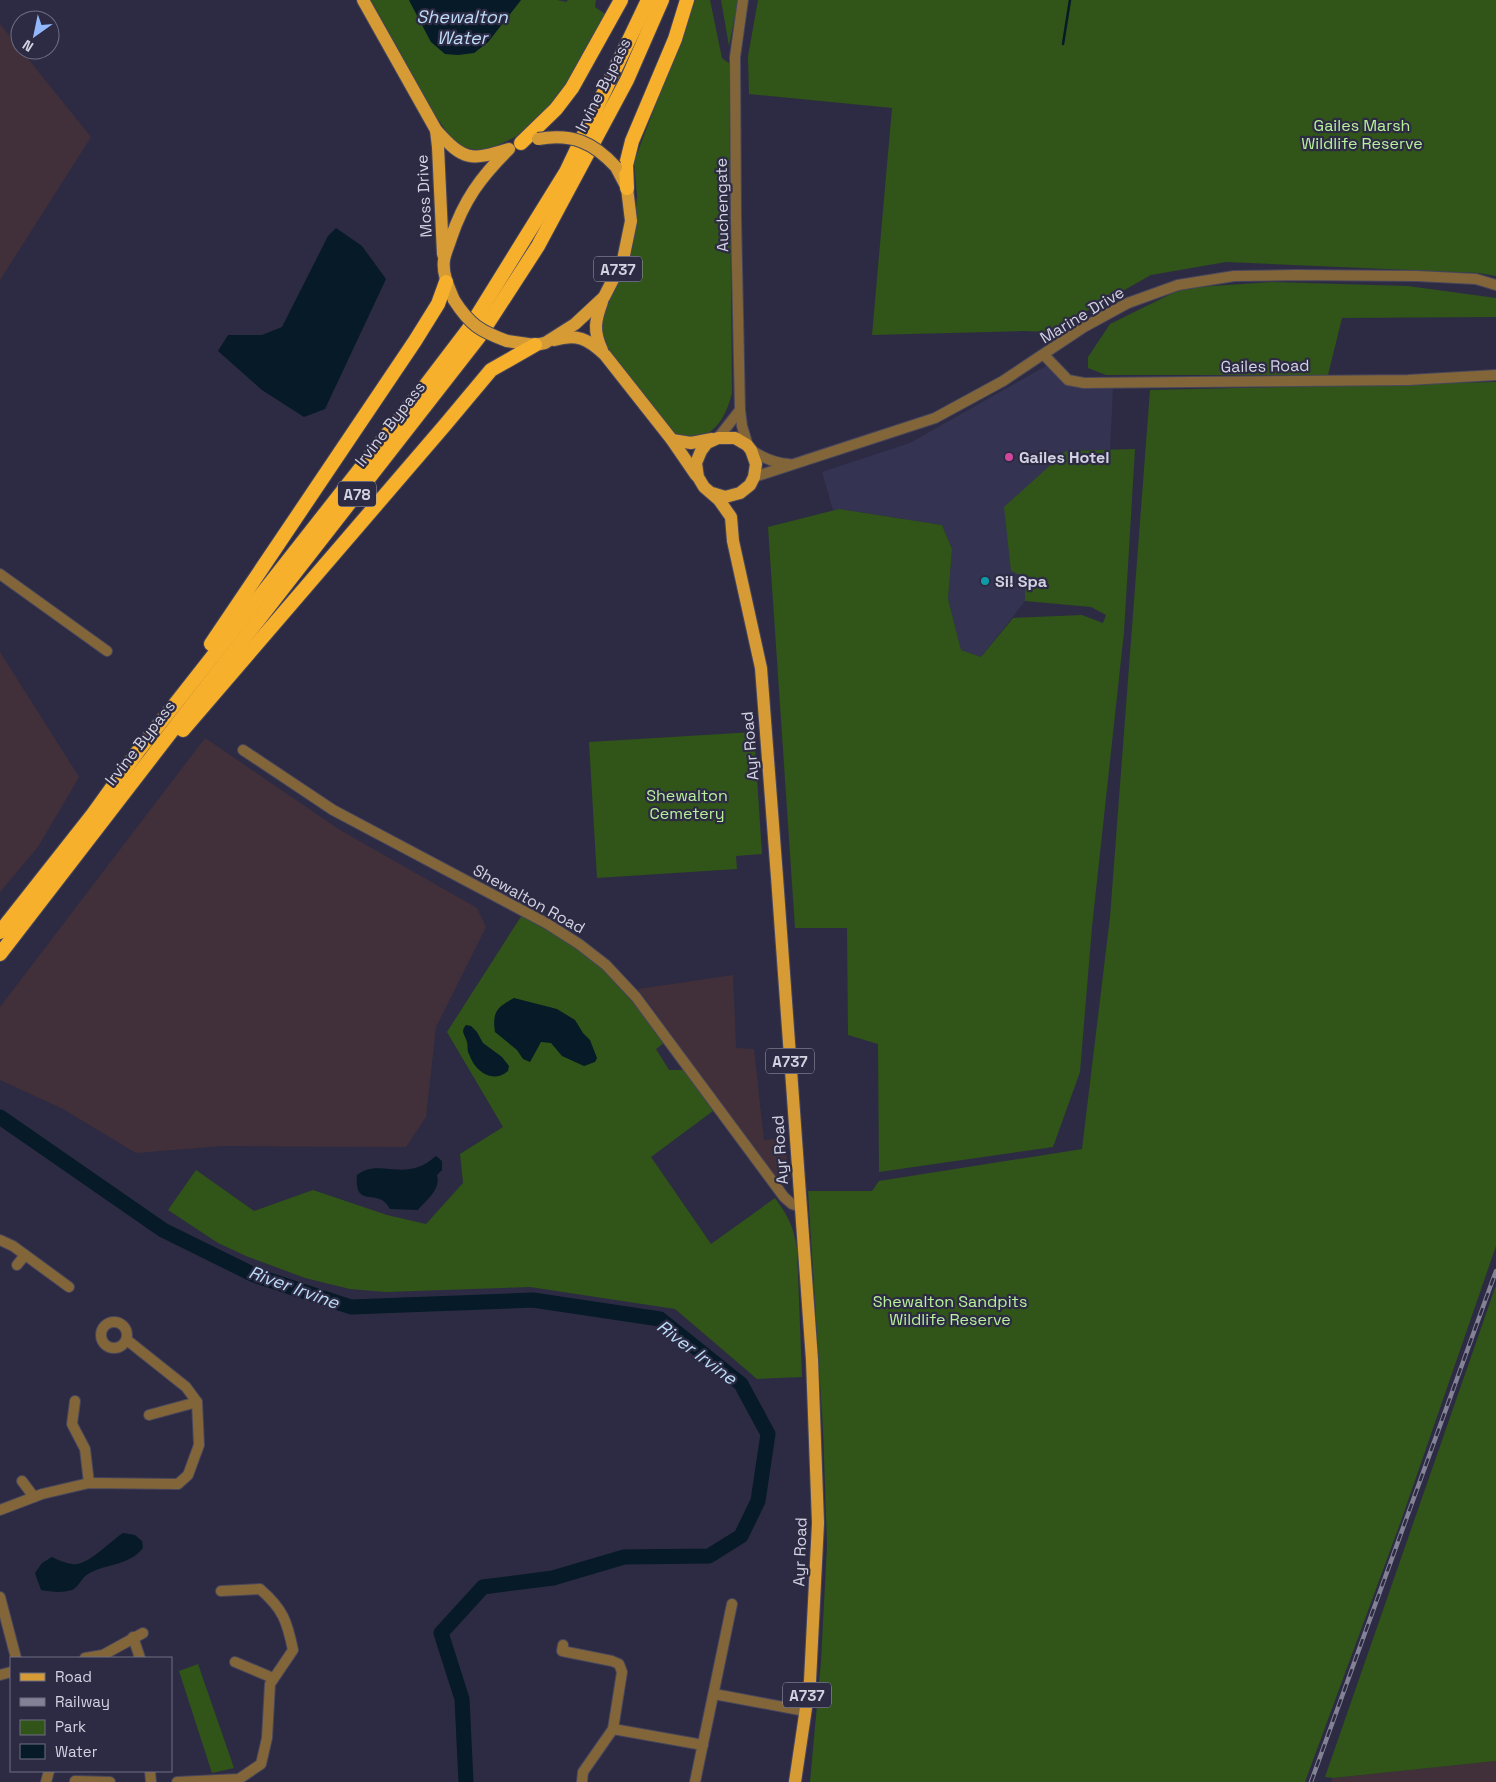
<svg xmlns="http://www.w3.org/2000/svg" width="1496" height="1782" font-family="'Space Grotesk',sans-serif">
<rect width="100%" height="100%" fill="#2c2b43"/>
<!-- built -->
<polygon fill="#353352" points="1046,366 1065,385 1113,389 1110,450 1066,451 1025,577 1025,601 981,657 961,650 948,599 952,549 942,525 839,509 833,510 822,472 910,443"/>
<!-- industrial -->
<g fill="#413039">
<polygon points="0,24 91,137 0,280"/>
<polygon points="0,652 79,777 38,847 0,892"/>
<polygon points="205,738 340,830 477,908 486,927 436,1027 426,1117 406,1147 223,1146 136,1153 63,1109 0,1080 0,1007"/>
<polygon points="733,975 736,1048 754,1049 764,1140 785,1138 790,1183 783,1187 638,989"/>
<polygon points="1496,1761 1496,1782 1331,1782 1333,1778"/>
</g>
<!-- green -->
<g fill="#315418">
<polygon points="371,0 409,0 431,42 474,53 488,42 521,0 557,0 566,2 568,0 596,0 595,7 605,14 567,89 548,112 515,137 494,147 480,150 465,148 452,139 435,115"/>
<path d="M695 0H710L722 58 730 64 729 74 732 393C726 417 713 442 684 437 679 436 674 432 670 430L609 351 602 332 601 316 633 246 637 196 634 162Z"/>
<polygon points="721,0 738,0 729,46"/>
<polygon points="758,0 1496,0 1496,276 1479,273 1226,262 1151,275 1050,332 1023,331 872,335 892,108 749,94 748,56"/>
<polygon points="1273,282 1408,286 1496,298 1496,317 1342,318 1328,375 1106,375 1088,368 1088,357 1110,324 1183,288"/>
<polygon points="1496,382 1496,1246 1401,1521 1305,1782 810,1782 821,1661 827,1545 823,1429 808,1191 872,1191 879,1181 1082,1149 1110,917 1150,390"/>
<polygon points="1135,449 1124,632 1092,927 1080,1072 1053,1147 879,1172 878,1044 848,1035 847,928 795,928 768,527 839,509 942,525 952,549 948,599 961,650 981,657 1013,618 1082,615 1103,623 1106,615 1091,607 1025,601 1025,577 1011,571 1004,507 1066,451"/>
<polygon points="754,732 762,854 736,856 737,869 597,878 589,742"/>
<path d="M522 915C549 932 579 947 602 969 626 991 645 1018 664 1043L656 1049 669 1070H684L713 1111 651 1157 711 1244 775 1198C788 1216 794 1227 797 1249L802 1377 757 1379 675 1309 530 1287 386 1292 350 1289 305 1278 246 1256 218 1243 168 1210 196 1170 254 1211 313 1190 387 1215 426 1224 463 1183 460 1154 503 1127 447 1032Z"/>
<polygon points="1496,1285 1496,1761 1333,1778 1325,1777"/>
<polygon points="198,1664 234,1768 212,1773 179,1671"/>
</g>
<!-- water -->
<g fill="#061a28">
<polygon points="409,0 521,0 488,42 474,53 458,55 445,54 431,42"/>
<polygon points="336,228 362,246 386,279 325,409 304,417 262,390 218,351 228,335 262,335 282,327 328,236"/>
<path d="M514 998 557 1009 575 1020 583 1033 590 1040 597 1058 595 1062 584 1066 562 1056 551 1043 541 1042 530 1062 523 1059 517 1050 495 1032C492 1012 497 1007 514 998Z"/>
<path d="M466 1025 471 1026 477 1032 483 1043 502 1057 509 1066 508 1071C493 1084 475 1072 469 1054 467 1051 468 1046 467 1042 465 1034 460 1032 466 1025Z"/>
<path d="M436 1156 442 1161V1170L437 1175C441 1190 426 1200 418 1210L390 1209C379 1186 354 1211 357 1175 375 1161 393 1174 415 1168 423 1166 430 1161 436 1156Z"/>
<path d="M123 1533 135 1535 142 1541 143 1548C129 1566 107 1563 88 1574 81 1578 79 1587 72 1590 61 1593 53 1592 41 1590L35 1573 42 1563 52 1557C58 1560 65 1563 72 1564 87 1567 109 1542 123 1533Z"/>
</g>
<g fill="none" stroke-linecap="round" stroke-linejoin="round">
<!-- stream -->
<polyline stroke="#061a28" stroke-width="2.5" points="1063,44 1070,0"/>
<!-- river -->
<polyline stroke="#061a28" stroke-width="15" points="0,1117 163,1230 254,1275 351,1307 533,1300 660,1319 741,1384 768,1434 758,1501 741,1536 709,1556 624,1557 553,1578 483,1587 441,1633 462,1699 466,1782"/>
<!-- minor casing -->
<g stroke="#47465c" stroke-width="12">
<g id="minor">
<polyline points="743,0 735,57 736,218 740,410 742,426 748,446"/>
<polyline points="1044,355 1068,380 1084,383 1408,380 1496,375"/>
<polyline points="718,438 740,410"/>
<path d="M751 450C763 458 774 463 789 464"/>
<polyline points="754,477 935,418 1003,381 1084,327 1128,303 1178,285 1234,276 1295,275 1417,276 1476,279 1496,285"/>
<polyline points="0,574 107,651"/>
<polyline points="243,750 333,810 546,923 579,944 606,965 636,997 784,1197 792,1204 801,1207"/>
<polyline points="0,1240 13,1246 69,1287"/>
<polyline points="17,1265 25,1255"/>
<circle cx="114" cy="1335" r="13"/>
<polyline points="75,1401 72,1424 85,1449 89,1483"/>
<polyline points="149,1415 197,1402"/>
<polyline points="22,1481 34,1497"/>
<polyline points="0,1510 42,1494 89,1483 178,1484 188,1475 199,1445 197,1402 186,1387 127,1340"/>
<polyline points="0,1597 16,1658"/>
<polyline points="133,1637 140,1658"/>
<polyline points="563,1645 562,1651 612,1661 619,1664 622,1672 613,1729 583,1772 582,1782"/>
<polyline points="85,1658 103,1655 143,1633"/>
<polyline points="235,1662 273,1678"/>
<polyline points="0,1675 11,1672"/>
<polyline points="714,1694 805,1711"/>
<polyline points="613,1729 703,1745"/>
<polyline points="150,1771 151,1782"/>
<polyline points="75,1781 110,1782"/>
<polyline points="46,1782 49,1771"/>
<path d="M177 1782 239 1779 261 1764 267 1738 270 1684 293 1650C287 1621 283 1609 260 1589L221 1591"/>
<polyline points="695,1782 732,1604"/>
</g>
</g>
<!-- major casing -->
<g stroke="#47465c" stroke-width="14">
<g id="major">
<path d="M363 0 436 130C464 161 470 161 509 149"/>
<polyline points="436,130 438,147 443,254"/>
<path d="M454 300C449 288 442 274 444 260 445 253 449 245 451 238 464 200 480 178 508 150"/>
<path d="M602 302C595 321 593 331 602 350"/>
<path d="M554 340C577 333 588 339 605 355L672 440 696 475"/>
<polyline points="507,341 535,345 545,343 575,324 604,297 623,260 631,221 627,188 616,167"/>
<polyline points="672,440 691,443 712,439"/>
<polyline points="712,493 725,497 740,493 750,485 754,477 756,464 751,450 747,445 735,438 718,438 707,443 701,451 696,463 698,477 704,487 719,500 731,517 733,541 761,668 777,877 812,1360 818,1523 810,1681 795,1782"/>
</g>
</g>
<!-- highway casing -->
<g stroke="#47465c" stroke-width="16">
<g id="highway">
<polyline points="521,143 556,109 572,88 621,0"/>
<polyline points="627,188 626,165 632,141 675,39 687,0"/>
<polyline points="211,644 415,341 438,304 446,282"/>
<polyline points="183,730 445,425 491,370 535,345"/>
<polyline points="0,932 93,814 139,750 422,390 470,327 566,172 648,0"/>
<polyline points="0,954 178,723 479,337 538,246 627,80 662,0"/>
</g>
</g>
<!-- minor -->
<use href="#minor" stroke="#82663a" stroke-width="10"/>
<!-- major -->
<use href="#major" stroke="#d69b35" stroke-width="12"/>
<!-- highway -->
<use href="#highway" stroke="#f7b02c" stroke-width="14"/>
<!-- rail casing -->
<g stroke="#828195" stroke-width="4.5">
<polyline id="rail" points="1311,1782 1496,1271"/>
</g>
<!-- rail -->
<use href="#rail" stroke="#2c2b43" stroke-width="2.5" stroke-dasharray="8" stroke-linecap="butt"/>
<!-- major-bridge casing -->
<g stroke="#47465c" stroke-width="14" stroke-linecap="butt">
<g id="major-bridge">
<path d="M538 139C572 133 593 142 616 167"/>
<path d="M454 300C470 325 480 331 507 341"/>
</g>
</g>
<!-- major-bridge -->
<use href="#major-bridge" stroke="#d69b35" stroke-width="12"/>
</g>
<!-- markers -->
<circle fill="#d1479c" stroke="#2c2b43" stroke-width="2" cx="1009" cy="457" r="5"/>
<circle fill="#0f9aa8" stroke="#2c2b43" stroke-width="2" cx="985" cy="581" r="5"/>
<g text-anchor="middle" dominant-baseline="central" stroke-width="4.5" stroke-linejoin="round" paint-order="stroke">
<!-- shield labels -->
<g fill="#2c2b43" stroke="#a0a0b2" stroke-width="1">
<rect x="594" y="256.5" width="48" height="25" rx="4"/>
<rect x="338" y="481.5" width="38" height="25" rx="4"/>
<rect x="766" y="1048.5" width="48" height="25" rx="4"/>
<rect x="783" y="1682.5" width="48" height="25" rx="4"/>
</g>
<g font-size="15" font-weight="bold" fill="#d2d2e2">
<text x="618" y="269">A737</text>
<text x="357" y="494">A78</text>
<text x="790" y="1061">A737</text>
<text x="807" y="1695">A737</text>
</g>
<!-- street labels -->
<g font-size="16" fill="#d2d2e2" stroke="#2c2b43">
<text transform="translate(603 85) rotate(-63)">Irvine Bypass</text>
<text transform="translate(424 196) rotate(-93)">Moss Drive</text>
<text transform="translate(722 205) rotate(-91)">Auchengate</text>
<text transform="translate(1082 315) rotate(-31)">Marine Drive</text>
<text transform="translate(1265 366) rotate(-1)">Gailes Road</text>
<text transform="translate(390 424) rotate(-52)">Irvine Bypass</text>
<text transform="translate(140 743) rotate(-52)">Irvine Bypass</text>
<text transform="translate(750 746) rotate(-95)">Ayr Road</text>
<text transform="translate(529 899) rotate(29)">Shewalton Road</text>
<text transform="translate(780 1150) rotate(-94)">Ayr Road</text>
<text transform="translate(800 1552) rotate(-88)">Ayr Road</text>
</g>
<!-- park labels -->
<g font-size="16" fill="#b9f09a" stroke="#2c2b43">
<text x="1362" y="125">Gailes Marsh<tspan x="1362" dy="18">Wildlife Reserve</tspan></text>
<text x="687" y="795">Shewalton<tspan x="687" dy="18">Cemetery</tspan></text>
<text x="950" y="1301">Shewalton Sandpits<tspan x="950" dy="18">Wildlife Reserve</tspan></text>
</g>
<!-- poi labels -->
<g font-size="16" font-weight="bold" fill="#d2d2e2" stroke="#2c2b43" text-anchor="start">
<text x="1019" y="457">Gailes Hotel</text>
<text x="995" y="581">Si! Spa</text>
</g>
<!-- water labels -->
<g font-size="18" font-style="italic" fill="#bcdcf7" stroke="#2c2b43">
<text x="462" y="16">Shewalton<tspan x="462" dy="21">Water</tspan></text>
<text transform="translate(294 1287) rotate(20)">River Irvine</text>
<text transform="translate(697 1352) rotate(37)">River Irvine</text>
</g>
</g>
<!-- legend -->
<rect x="10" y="1657" width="162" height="115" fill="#2c2b43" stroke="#6e6e83"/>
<rect x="20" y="1673" width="25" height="8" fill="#d69b35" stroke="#6e6e83"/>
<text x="55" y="1682" font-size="15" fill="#d2d2e2">Road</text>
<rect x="20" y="1698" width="25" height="8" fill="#828195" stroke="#6e6e83"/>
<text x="55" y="1707" font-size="15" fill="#d2d2e2">Railway</text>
<rect x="20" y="1720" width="25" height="15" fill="#315418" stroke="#6e6e83"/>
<text x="55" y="1732" font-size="15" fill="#d2d2e2">Park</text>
<rect x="20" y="1744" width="25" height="15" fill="#061a28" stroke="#6e6e83"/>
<text x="55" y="1757" font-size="15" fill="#d2d2e2">Water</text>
<!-- north arrow -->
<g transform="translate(35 35) rotate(213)"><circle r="24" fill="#2c2b43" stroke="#6e6e83"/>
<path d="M0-4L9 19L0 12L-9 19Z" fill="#92b7fd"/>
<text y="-8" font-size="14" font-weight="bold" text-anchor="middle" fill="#d2d2e2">N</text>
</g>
</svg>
